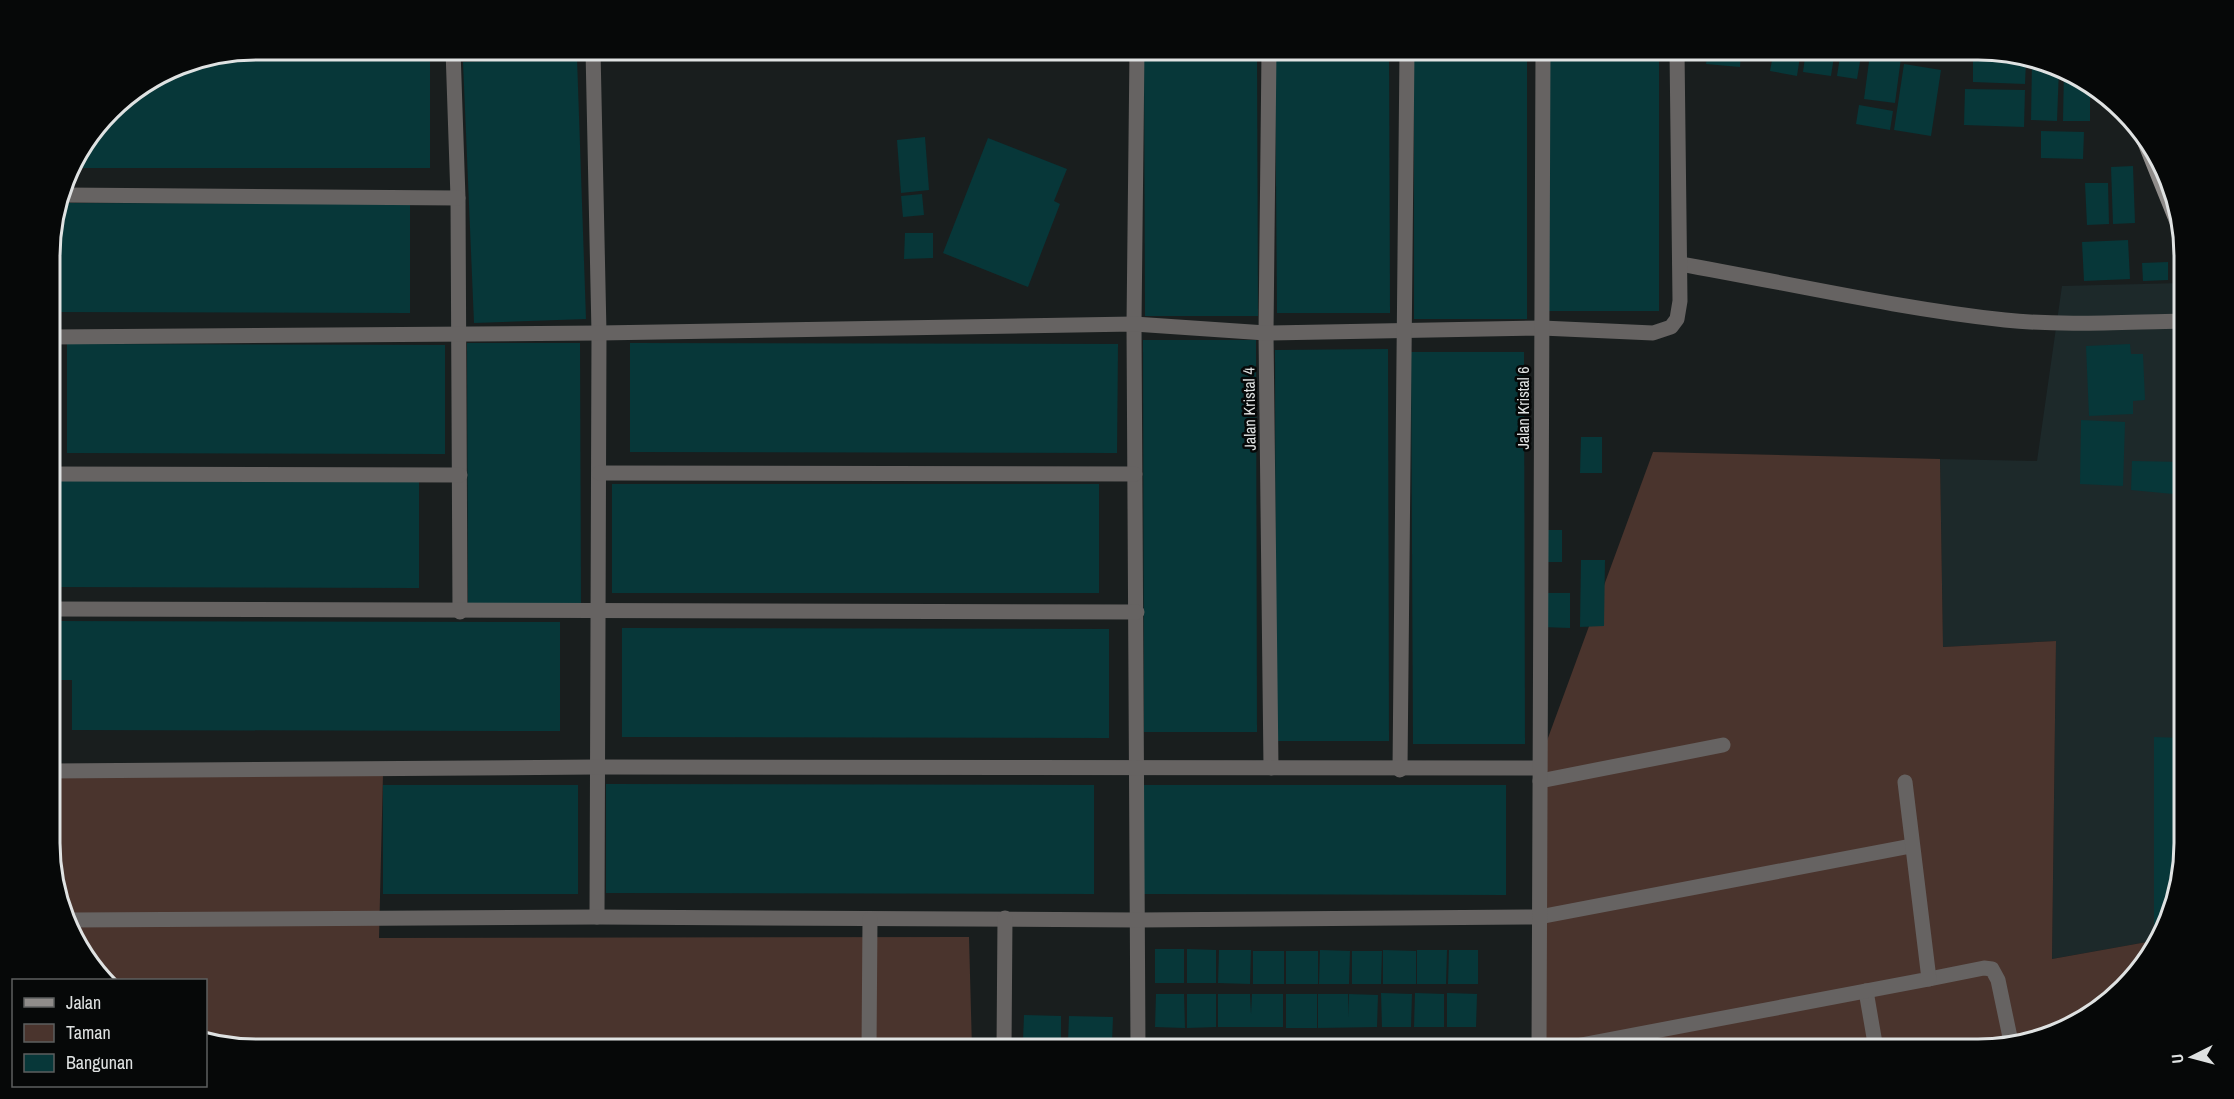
<svg xmlns="http://www.w3.org/2000/svg" width="2234" height="1099" font-family="'Archivo Narrow',sans-serif">
<rect width="100%" height="100%" fill="#191e1e"/>
<!-- built -->
<polygon fill="#1d292a" points="2183,283 2184,844 2163,934 2158,940 2052,959 2056,641 1943,647 1940,459 2037,461 2062,286"/>
<!-- green -->
<g fill="#4a342d">
<polygon points="1653,452 1940,459 1943,647 2056,641 2052,959 2158,940 2093,1015 1991,1049 1542,1049 1541,757"/>
<polygon points="51,773 383,774 379,938 969,937 972,1049 256,1049 206,1038 206,980 107,980 92,969 51,870"/>
</g>
<!-- building -->
<g fill="#073739">
<rect x="1546" y="50" width="113" height="261"/>
<polygon points="1708,50 1741,50 1740,67 1706,64"/>
<polygon points="1774,50 1801,50 1797,76 1770,71"/>
<polygon points="1806,50 1835,50 1831,76 1803,72"/>
<polygon points="1841,50 1862,50 1857,79 1837,76"/>
<polygon points="1389,51 1390,313 1277,313 1275,52"/>
<polygon points="1144,54 1257,54 1258,316 1145,316"/>
<polygon points="1870,54 1901,58 1895,103 1864,99"/>
<polygon points="1414,57 1527,58 1527,319 1414,319"/>
<polygon points="577,58 586,319 474,323 463,62"/>
<polygon points="1973,58 2026,61 2025,84 1973,82"/>
<polygon points="209,59 430,59 430,168 70,168 120,101 177,65"/>
<polygon points="2032,62 2059,68 2057,121 2031,120"/>
<polygon points="1904,64 1941,70 1931,136 1894,130"/>
<polygon points="2064,69 2090,88 2090,121 2063,121"/>
<polygon points="1965,89 2025,90 2024,127 1964,125"/>
<polygon points="1859,105 1893,111 1890,130 1856,124"/>
<polygon points="2041,131 2084,132 2083,159 2041,158"/>
<polygon points="925,137 929,190 901,193 897,140"/>
<polygon points="988,138 1067,169 1054,201 1060,204 1028,287 943,253"/>
<polygon points="2133,166 2135,223 2113,224 2111,167"/>
<polygon points="2085,183 2108,183 2109,224 2087,225"/>
<polygon points="922,194 924,215 903,217 901,196"/>
<polygon points="60,203 410,204 410,313 50,312 50,242"/>
<polygon points="905,233 933,233 933,258 904,259"/>
<polygon points="2128,240 2130,279 2084,281 2082,242"/>
<polygon points="2168,262 2168,280 2143,281 2142,263"/>
<polygon points="1143,340 1256,340 1257,732 1144,732"/>
<polygon points="467,343 580,343 581,605 468,604"/>
<polygon points="630,343 1118,344 1117,453 630,452"/>
<polygon points="67,344 445,345 445,454 67,453"/>
<polygon points="2130,344 2131,354 2143,354 2145,400 2133,401 2133,414 2089,416 2086,346"/>
<polygon points="1388,349 1389,741 1276,741 1275,350"/>
<polygon points="1411,352 1524,352 1525,744 1413,744"/>
<polygon points="2081,420 2125,422 2123,486 2080,484"/>
<polygon points="1581,437 1602,437 1602,473 1580,473"/>
<polygon points="2132,461 2183,462 2184,495 2131,490"/>
<polygon points="50,478 419,479 419,588 51,587"/>
<rect x="612" y="484" width="487" height="109"/>
<rect x="1546" y="530" width="16" height="32"/>
<polygon points="1581,560 1605,560 1604,626 1580,627"/>
<polygon points="1542,593 1570,593 1570,628 1542,627"/>
<polygon points="51,621 560,622 560,731 72,730 72,680 51,680"/>
<polygon points="622,628 1109,629 1109,738 622,737"/>
<polygon points="2154,737 2184,738 2184,844 2165,927 2154,927"/>
<polygon points="606,784 1094,785 1094,894 606,893"/>
<rect x="383" y="785" width="195" height="109"/>
<polygon points="1142,785 1506,785 1506,895 1142,894"/>
<rect x="1155" y="949" width="29" height="34"/>
<polygon points="1187,949 1216,950 1216,983 1187,983"/>
<polygon points="1219,950 1251,950 1250,984 1218,983"/>
<polygon points="1320,950 1350,951 1349,984 1319,984"/>
<polygon points="1383,950 1416,951 1416,984 1383,984"/>
<polygon points="1417,950 1447,950 1446,984 1417,984"/>
<polygon points="1449,950 1478,950 1478,984 1448,984"/>
<rect x="1253" y="951" width="31" height="33"/>
<rect x="1286" y="951" width="32" height="33"/>
<polygon points="1352,951 1382,951 1381,984 1352,984"/>
<polygon points="1381,993 1412,994 1411,1027 1382,1027"/>
<polygon points="1415,993 1444,994 1444,1027 1414,1027"/>
<polygon points="1447,993 1477,994 1476,1027 1447,1027"/>
<polygon points="1156,994 1184,994 1185,1028 1155,1027"/>
<polygon points="1187,994 1216,994 1216,1027 1187,1028"/>
<polygon points="1218,994 1250,994 1251,1014 1252,994 1283,994 1283,1027 1218,1027"/>
<rect x="1286" y="994" width="31" height="34"/>
<polygon points="1318,994 1348,994 1348,1017 1349,994 1378,995 1377,1027 1318,1028"/>
<polygon points="1024,1015 1061,1016 1061,1041 1023,1041"/>
<polygon points="1069,1016 1113,1017 1112,1043 1068,1042"/>
</g>
<g fill="none" stroke-linecap="round" stroke-linejoin="round">
<!-- street -->
<g stroke="#666362" stroke-width="15">
<polyline points="253,50 337,50"/>
<polyline points="453,50 458,198 460,612"/>
<polyline points="501,50 593,51"/>
<polyline points="593,50 599,333 597,917"/>
<polyline points="1137,50 1134,324 1138,1049"/>
<polyline points="1269,50 1266,333 1271,768"/>
<polyline points="1965,50 1991,53"/>
<polyline points="63,195 458,198"/>
<path d="M1680 264C1788 283 1896 308 2005 320 2063 326 2124 322 2183 321"/>
<polyline points="50,337 599,333 1134,324 1266,333 1542,328 1653,333 1671,327 1677,319 1680,301 1677,50"/>
<polyline points="599,473 1135,474"/>
<polyline points="50,474 460,475"/>
<polyline points="51,609 1137,612"/>
<polyline points="1400,770 1407,50"/>
<polyline points="51,771 596,767 1539,768"/>
<polyline points="1540,781 1723,745"/>
<polyline points="72,920 597,917 1138,920 1539,917 1911,846"/>
<polyline points="1929,979 1984,968 1992,969 1998,980 2011,1042"/>
<polyline points="1866,991 1876,1049"/>
<polyline points="399,1049 438,1049"/>
<polyline points="869,1049 870,919"/>
<polyline points="1004,1049 1005,918"/>
<polyline points="1539,1049 1543,50"/>
<polyline points="1560,1049 1929,979 1905,782"/>
</g>
<!-- secondary -->
<polyline stroke="#8f8c8a" stroke-width="15" points="2139,128 2183,237"/>
</g>
<g text-anchor="middle" dominant-baseline="central" stroke-width="5" stroke-linejoin="round" paint-order="stroke">
<!-- street labels -->
<g font-size="16" fill="#dfe2e2" stroke="#060808">
<text transform="translate(1523 408) rotate(-90)">Jalan Kristal 6</text>
<text transform="translate(1249 409) rotate(-91)">Jalan Kristal 4</text>
</g>
</g>
<!-- crop -->
<path d="M0 0H2234V1099H0ZM256 60H1978A196 196 0 0 1 2174 256V843A196 196 0 0 1 1978 1039H256A196 196 0 0 1 60 843V256A196 196 0 0 1 256 60Z" fill="#060808" fill-rule="evenodd"/>
<path fill="none" stroke="#dfe2e2" stroke-width="3" d="M256 60H1978A196 196 0 0 1 2174 256V843A196 196 0 0 1 1978 1039H256A196 196 0 0 1 60 843V256A196 196 0 0 1 256 60Z"/>
<!-- legend -->
<rect x="12" y="979" width="195" height="108" fill="#060808" stroke="#5d5f5f" stroke-width="1.5"/>
<rect x="24" y="998" width="30" height="9" fill="#8f8c8a" stroke="#5d5f5f" stroke-width="1.5"/>
<text x="66" y="1009" font-size="18" fill="#dfe2e2">Jalan</text>
<rect x="24" y="1024" width="30" height="18" fill="#4a342d" stroke="#5d5f5f" stroke-width="1.5"/>
<text x="66" y="1039" font-size="18" fill="#dfe2e2">Taman</text>
<rect x="24" y="1054" width="30" height="18" fill="#073739" stroke="#5d5f5f" stroke-width="1.5"/>
<text x="66" y="1069" font-size="18" fill="#dfe2e2">Bangunan</text>
<!-- north arrow -->
<g transform="translate(2192 1057) rotate(264)" stroke="#060808" stroke-width="4.5" paint-order="stroke">
<path d="M0-4.5L10 22L0 15L-10 22Z" fill="#dfe2e2"/>
<text y="-9" font-size="16" font-weight="bold" text-anchor="middle" fill="#dfe2e2">U</text>
</g>
</svg>
